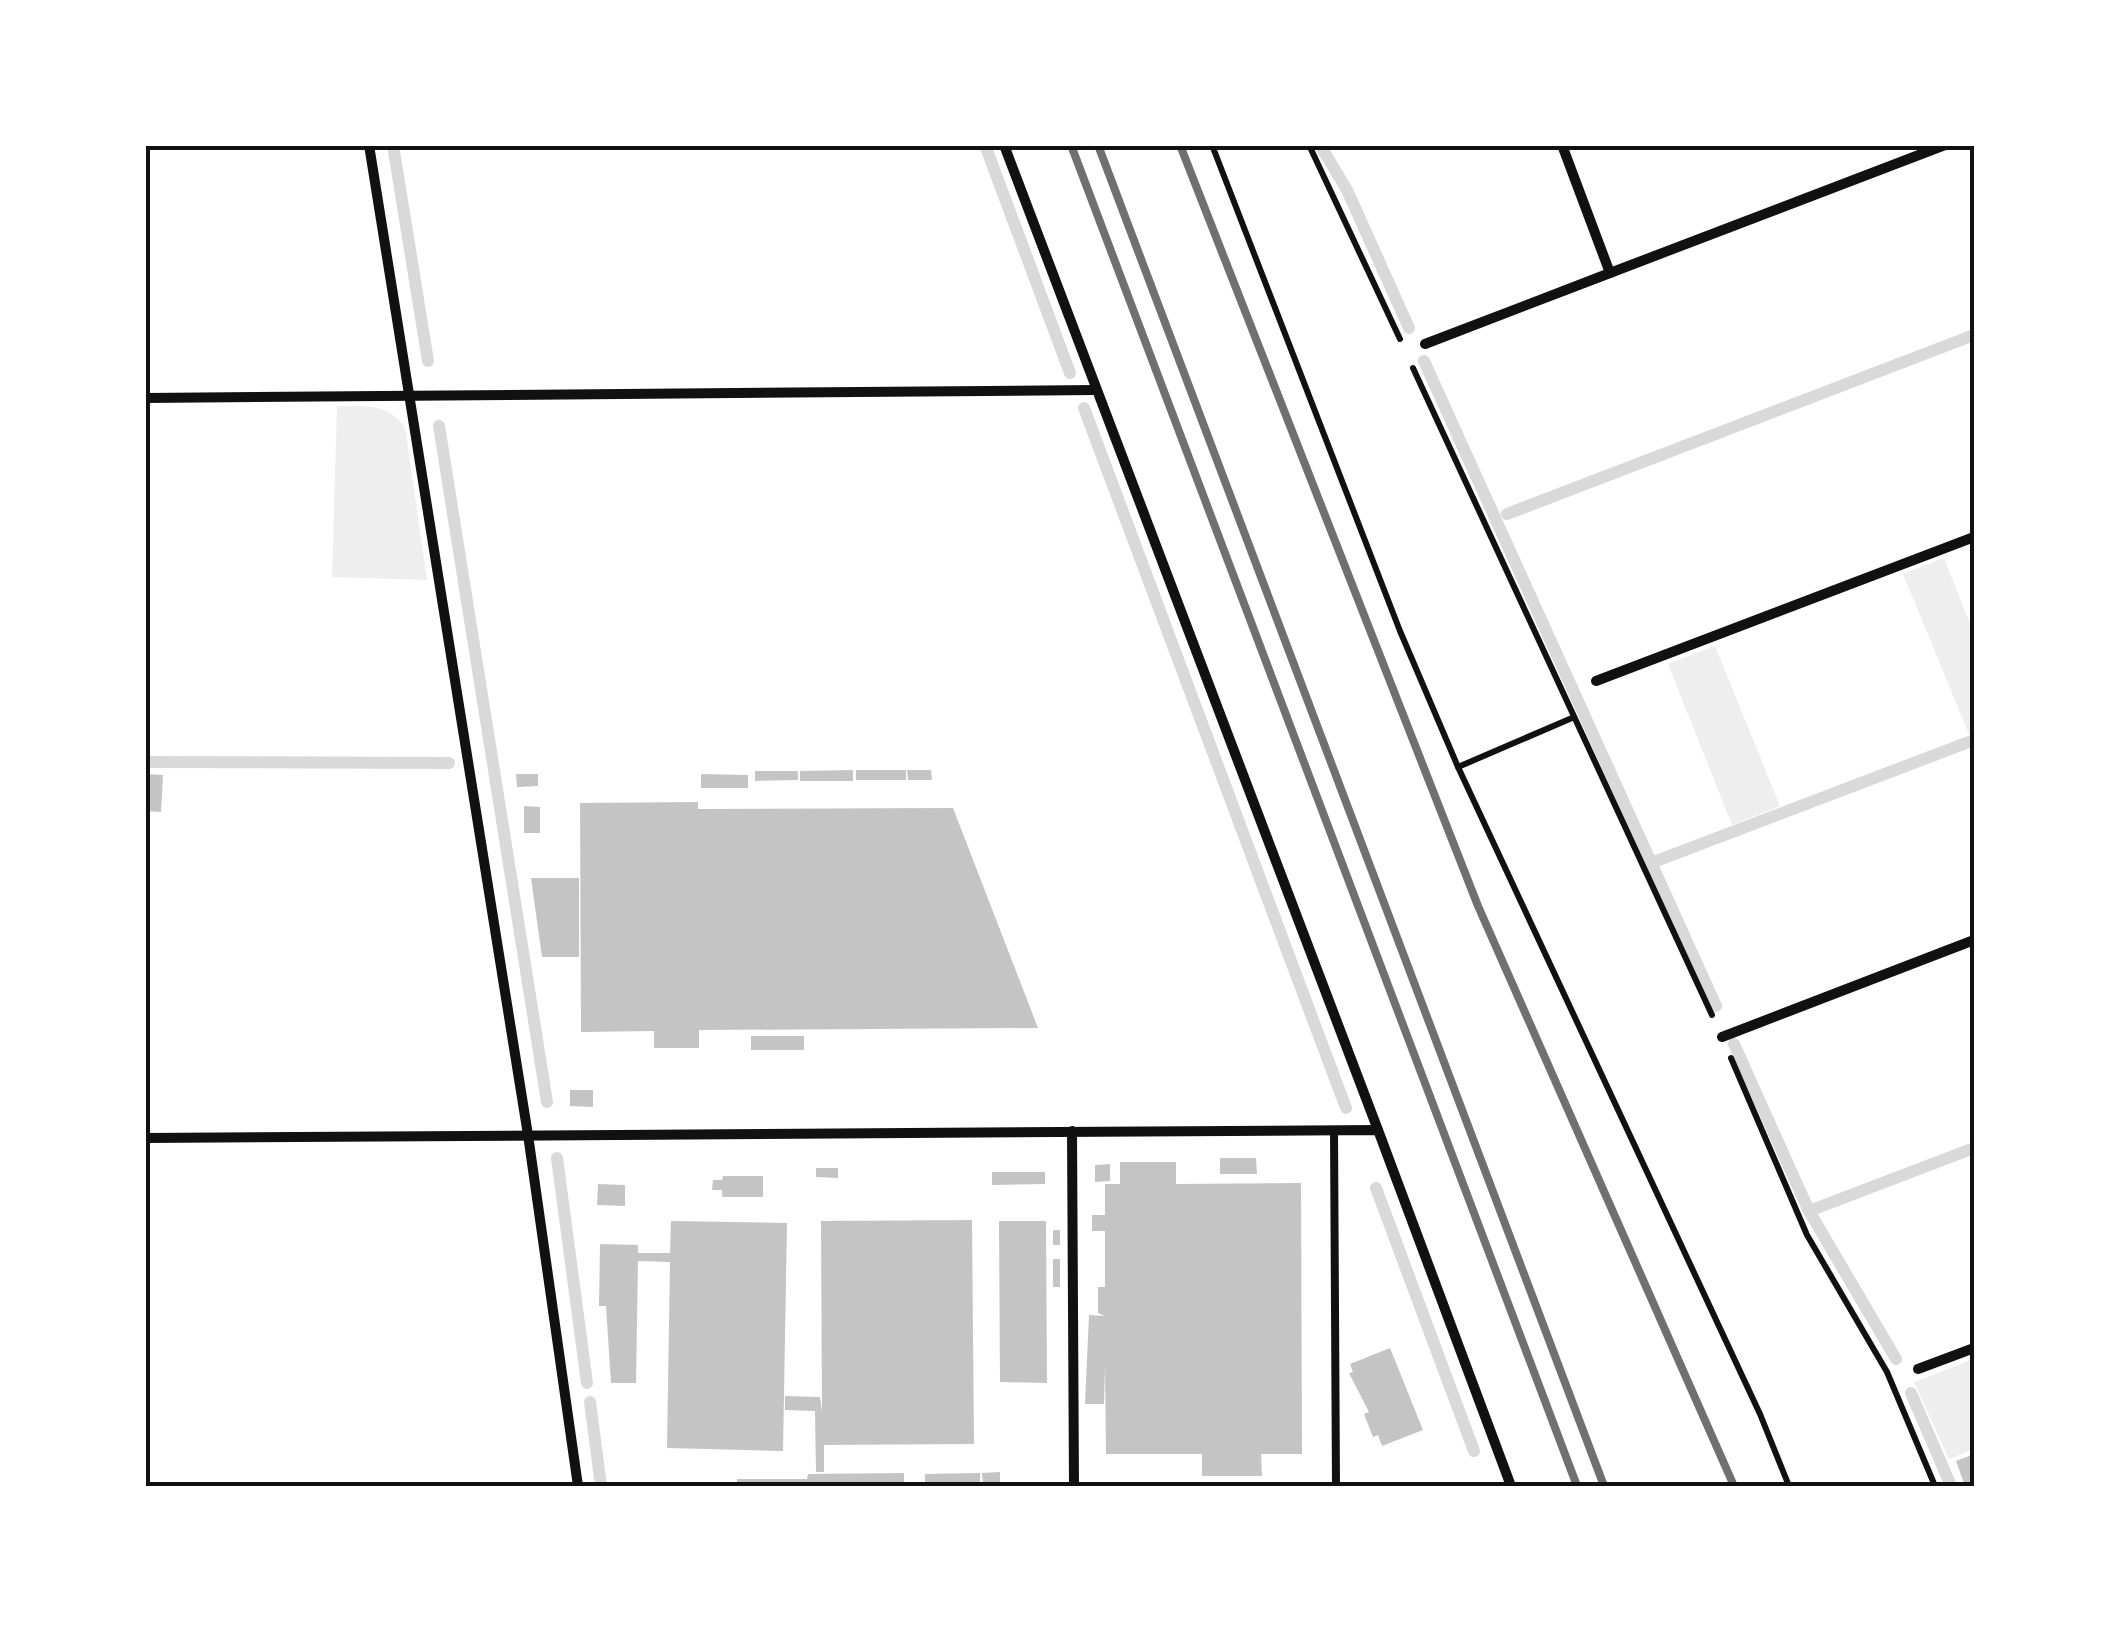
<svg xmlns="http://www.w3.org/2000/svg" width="2119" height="1631" font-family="'Public Sans',sans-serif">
<rect width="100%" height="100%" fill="#fff"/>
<!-- green -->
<g fill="#eee">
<path d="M337 406C365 406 386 403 405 427L427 580 332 577Z"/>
<polygon points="1944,558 1974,634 1974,732 1969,734 1903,574"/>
<polygon points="1715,646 1780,806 1732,825 1668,664"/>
<polygon points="1974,1359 1974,1449 1949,1459 1914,1382"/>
</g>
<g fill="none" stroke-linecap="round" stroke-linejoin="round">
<!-- stream -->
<g stroke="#d9d9d9" stroke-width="12">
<polyline points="393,145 428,361"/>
<polyline points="985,145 1070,373"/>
<polyline points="1320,145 1347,190 1409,328"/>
<polyline points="1424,361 1716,1006"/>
<polyline points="1084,408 1346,1108"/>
<polyline points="439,426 547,1102"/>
<polyline points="1507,514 1974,335"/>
<polyline points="145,762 449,763"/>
<polyline points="1651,863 1974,740"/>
<polyline points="1734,1044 1809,1211 1896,1359"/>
<polyline points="557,1158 587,1383"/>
<polyline points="1376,1188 1474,1451"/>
<polyline points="1809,1211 1974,1148"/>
<polyline points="1911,1393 1951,1486"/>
<polyline points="590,1402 601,1486"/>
</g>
</g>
<!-- building -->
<g fill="#c4c4c4">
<polygon points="853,770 853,781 800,781 800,771"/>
<rect x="856" y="770" width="50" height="10"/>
<polygon points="907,770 931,770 932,780 908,780"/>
<polygon points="755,771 798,771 798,780 755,781"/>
<polygon points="145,774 163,775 161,812 145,811"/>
<polygon points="516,774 538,774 538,786 517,787"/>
<polygon points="701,774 748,775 748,788 701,788"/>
<polygon points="698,802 698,809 953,808 1038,1028 699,1030 699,1048 654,1048 654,1031 581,1032 580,803"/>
<polygon points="524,806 540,807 540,833 524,833"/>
<polygon points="531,878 579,878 579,957 542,957"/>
<rect x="751" y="1036" width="53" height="14"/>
<polygon points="570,1090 593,1090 593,1107 570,1106"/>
<polygon points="1220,1158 1256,1158 1257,1174 1220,1174"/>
<polygon points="1120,1162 1176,1162 1176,1184 1301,1183 1302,1454 1261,1454 1262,1476 1202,1476 1202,1454 1106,1454 1105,1367 1104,1404 1085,1404 1089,1315 1105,1316 1098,1313 1098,1287 1105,1287 1105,1231 1092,1231 1092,1215 1105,1215 1105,1184 1120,1184"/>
<polygon points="1110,1164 1110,1181 1095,1182 1095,1165"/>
<polygon points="816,1168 838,1168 838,1178 816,1177"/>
<polygon points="992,1172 1045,1172 1045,1184 992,1185"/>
<polygon points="723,1176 763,1176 763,1197 722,1197 722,1190 712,1190 713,1180 722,1180"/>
<polygon points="598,1184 625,1185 625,1206 597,1205"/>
<polygon points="972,1220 974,1444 824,1445 824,1472 816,1472 815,1411 785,1410 785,1396 820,1397 822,1412 821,1221"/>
<polygon points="671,1221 787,1223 783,1451 667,1448 670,1262 638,1261 636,1383 611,1383 606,1306 599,1306 600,1244 638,1245 638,1253 670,1253"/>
<polygon points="999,1221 1046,1221 1047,1383 1000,1382"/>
<rect x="1053" y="1230" width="7" height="15"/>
<rect x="1053" y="1259" width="7" height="28"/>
<polygon points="1390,1348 1423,1430 1382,1446 1378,1435 1373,1437 1364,1414 1369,1412 1349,1373 1353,1372 1350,1364"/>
<polygon points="1974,1454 1974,1486 1965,1486 1956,1461"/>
<polygon points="1000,1472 1000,1486 983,1484 982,1473"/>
<polygon points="904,1473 904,1486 737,1486 737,1479 807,1479 808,1474"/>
<polygon points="980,1473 980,1486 925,1486 925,1474"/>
</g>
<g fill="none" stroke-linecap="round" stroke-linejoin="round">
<!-- path -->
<g stroke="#111" stroke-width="6">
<polyline points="1212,145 1400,631 1458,767 1760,1414 1789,1486"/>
<polyline points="1309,145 1400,339"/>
<polyline points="1413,368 1712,1015"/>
<polyline points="1458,767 1572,718"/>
<polyline points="1731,1058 1807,1235 1887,1372 1935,1486"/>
</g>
<!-- service -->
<polyline stroke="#111" stroke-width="8" points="1334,1130 1336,1486"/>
<!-- minor -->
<g stroke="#111" stroke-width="10">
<polyline points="369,145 528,1135 578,1486"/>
<polyline points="1004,145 1378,1130"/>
<polyline points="1562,145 1610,273 1945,145"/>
<polyline points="1425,344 1610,273"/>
<polyline points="145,398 1095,390"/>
<polyline points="1596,681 1974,537"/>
<polyline points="1722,1037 1974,940"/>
<polyline points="1072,1131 1074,1486"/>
<polyline points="145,1138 1378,1130 1511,1486"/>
<polyline points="1918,1369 1974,1348"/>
</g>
<!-- rail -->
<g stroke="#707070" stroke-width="8">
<polyline points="1071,145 1577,1486"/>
<polyline points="1098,145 1604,1486"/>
<polyline points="1180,145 1478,906 1734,1486"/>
</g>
</g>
<!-- border -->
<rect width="2119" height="1631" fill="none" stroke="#ffffff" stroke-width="295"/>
<rect x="148" y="148" width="1824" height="1336" fill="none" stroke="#111" stroke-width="4"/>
</svg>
